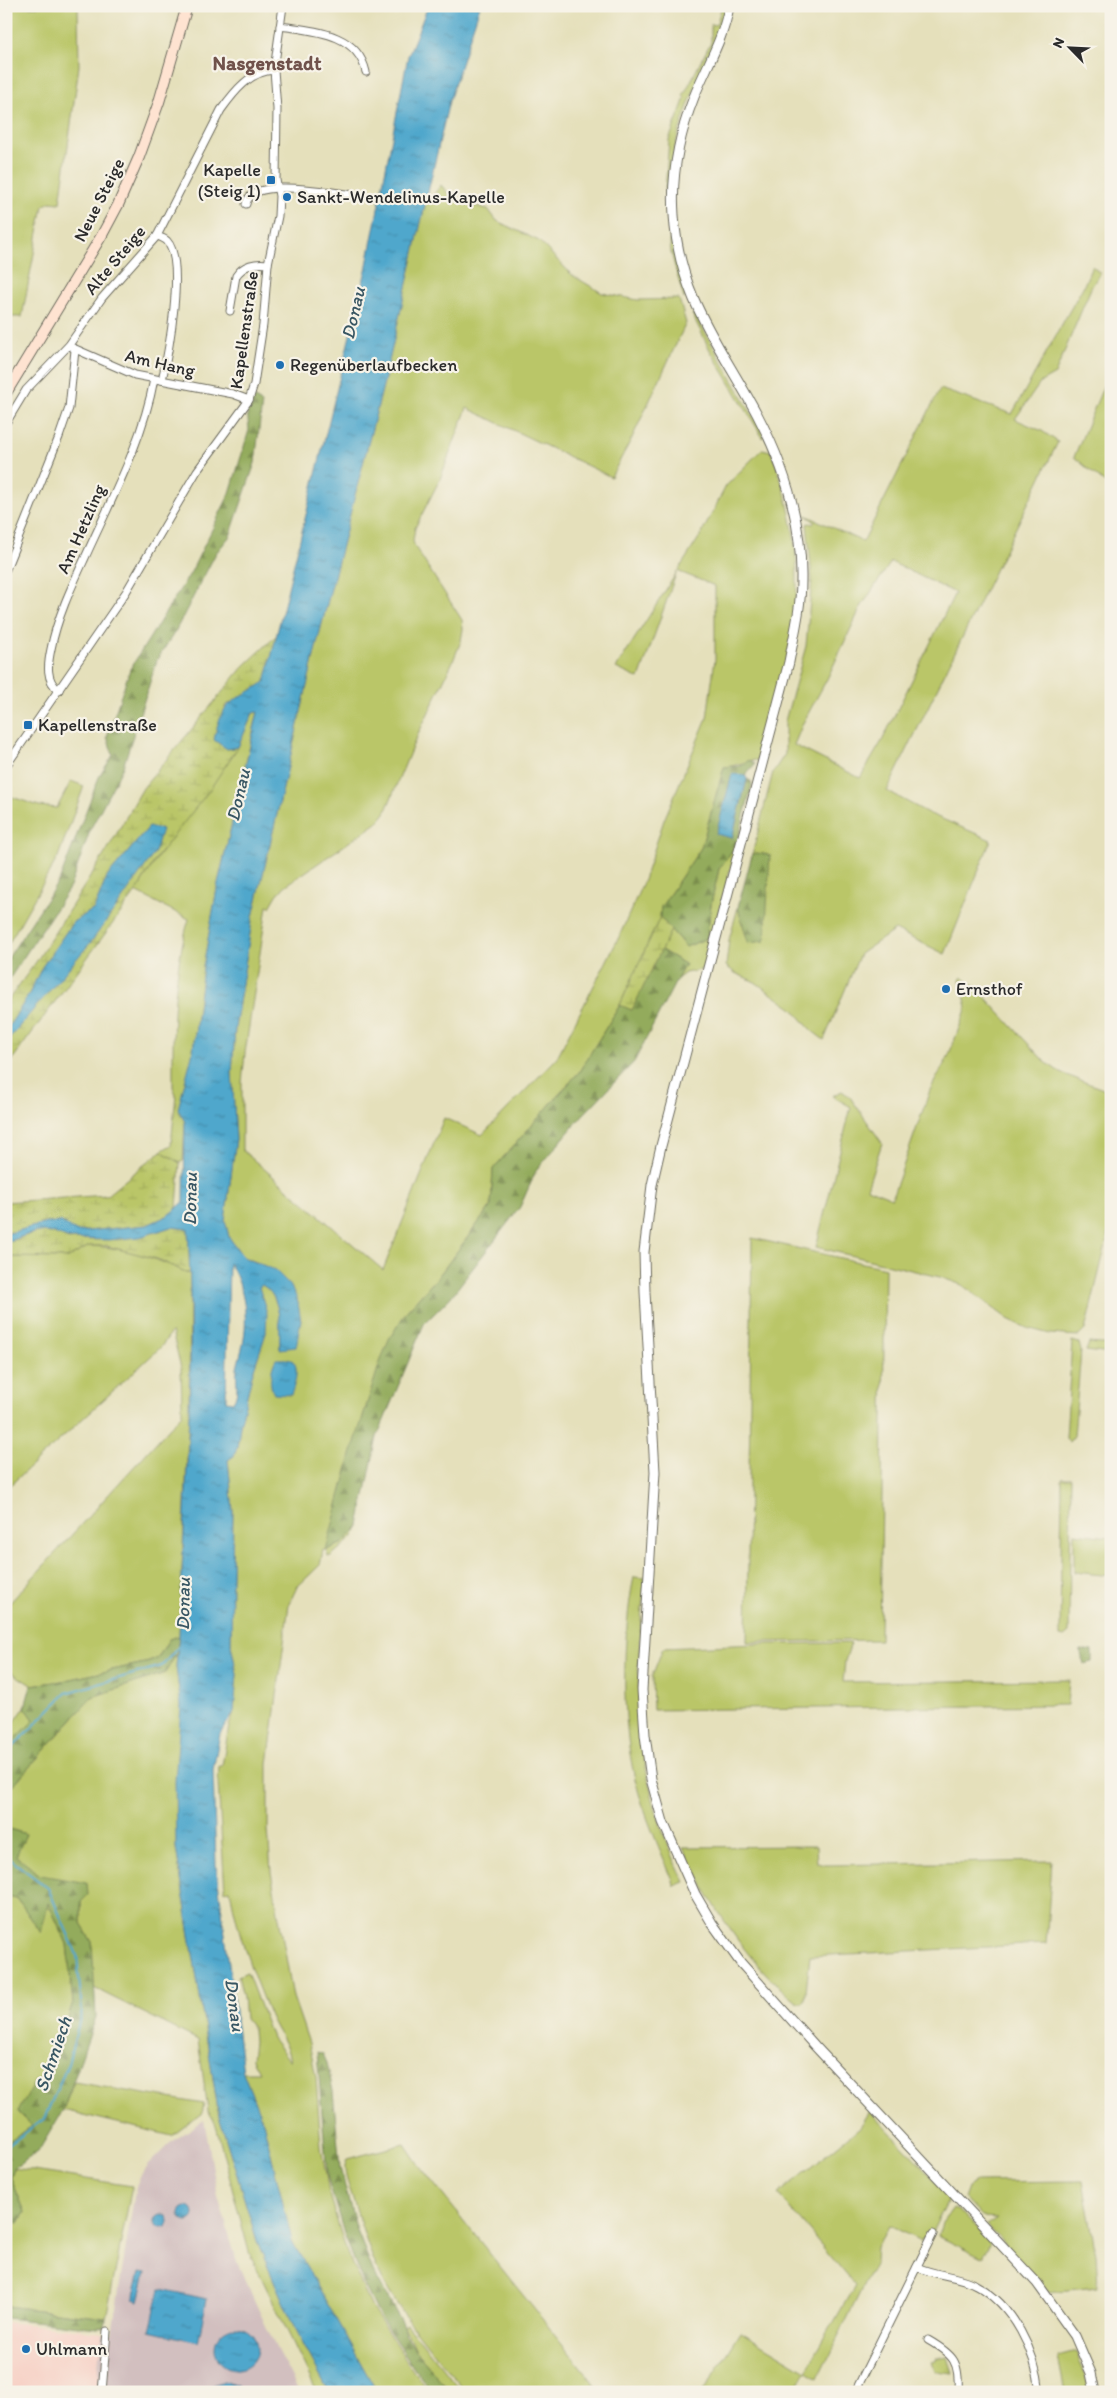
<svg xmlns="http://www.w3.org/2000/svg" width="1117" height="2398" font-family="Itim,sans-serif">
<defs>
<pattern id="forest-firs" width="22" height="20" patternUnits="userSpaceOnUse" patternTransform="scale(1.25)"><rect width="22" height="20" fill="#93ab5c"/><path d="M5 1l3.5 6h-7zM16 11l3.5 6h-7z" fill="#788b4c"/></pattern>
<pattern id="wetland-marsh" width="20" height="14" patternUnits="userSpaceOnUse" patternTransform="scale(1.25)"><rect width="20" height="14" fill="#bac668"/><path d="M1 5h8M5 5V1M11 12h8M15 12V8" fill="none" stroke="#a0aa5a"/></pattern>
<pattern id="park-tufts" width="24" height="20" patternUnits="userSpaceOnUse" patternTransform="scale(1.25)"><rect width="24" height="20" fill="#bac668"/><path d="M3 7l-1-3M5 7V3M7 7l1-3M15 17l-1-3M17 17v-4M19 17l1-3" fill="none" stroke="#a0aa5a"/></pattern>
<pattern id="water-ripples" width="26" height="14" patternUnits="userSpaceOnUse" patternTransform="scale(1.25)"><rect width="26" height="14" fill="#4fa7cc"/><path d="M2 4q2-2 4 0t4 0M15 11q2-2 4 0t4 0" fill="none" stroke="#4288a6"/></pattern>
</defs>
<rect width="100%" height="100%" fill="#f7f3e8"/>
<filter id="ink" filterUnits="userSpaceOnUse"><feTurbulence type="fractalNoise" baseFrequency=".02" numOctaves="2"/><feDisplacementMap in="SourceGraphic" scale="10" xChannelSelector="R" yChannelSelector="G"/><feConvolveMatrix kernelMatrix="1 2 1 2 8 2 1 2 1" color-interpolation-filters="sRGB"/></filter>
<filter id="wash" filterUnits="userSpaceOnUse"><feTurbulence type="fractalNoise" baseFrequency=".0096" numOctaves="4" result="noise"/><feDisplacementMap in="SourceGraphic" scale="20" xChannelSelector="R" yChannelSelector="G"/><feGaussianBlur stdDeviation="1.12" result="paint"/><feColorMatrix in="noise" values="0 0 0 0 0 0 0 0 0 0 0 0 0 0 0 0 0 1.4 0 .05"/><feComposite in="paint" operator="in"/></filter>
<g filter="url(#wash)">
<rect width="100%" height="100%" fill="#e5e0bb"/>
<!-- built -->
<polygon fill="#f7d1c6" points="6,2322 102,2332 97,2392 6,2392"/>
<!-- industrial -->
<polygon fill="#d2bfbf" points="204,2120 218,2196 237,2262 276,2348 299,2392 97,2392 102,2332 112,2333 135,2191 139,2178 147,2166 169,2144"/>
<!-- grass -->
<g fill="#bac668" stroke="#72784a" fill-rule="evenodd">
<polygon points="78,6 79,66 60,203 50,202 43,206 22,317 6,317 6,7"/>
<path d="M722 6H726L722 23C704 69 669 138 670 186 671 211 676 254 682 278 684 285 688 292 684 299L671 253 665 190 669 140 685 98 683 96 711 42V24L716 25Z"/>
<path d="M441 185 455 201 488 209 497 221 539 241 572 275 602 293 638 300 679 299 686 323 632 438 611 477 467 408 440 479 415 528 413 541 415 547 462 620 463 629 461 641 453 661 413 745 385 813 377 823 285 886 277 895 270 907 267 906 245 1053 242 1083V1150L383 1270 444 1118 482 1135 556 1059 619 937 644 880 664 820 707 718 715 659V586L677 571 639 679 616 668 702 533 726 486 762 449 771 451C793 507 803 566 793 627 787 671 771 716 759 760 747 760 737 766 724 767L701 848 661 907 660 917 620 1005 579 1072 493 1169 491 1206 438 1277 406 1312 327 1550 343 1543 359 1526 352 1538 331 1556H328L326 1550H323L320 1565 297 1587 289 1604 268 1764V1830L271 1872 293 1997 309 2043 316 2077 321 2147 330 2198 347 2253 373 2310 428 2392H377L292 2241 264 2125 243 2072H259L252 2059 254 2042 253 2029 245 2019 243 1997 238 1976 247 1972 272 2038 290 2061C288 2044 276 2031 270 2016 252 1974 238 1934 230 1890L225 1891 218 1783 219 1766H222L229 1726 234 1712 237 1674 231 1645 233 1511 228 1459 237 1448 240 1426 252 1375 266 1333 259 1287 262 1285C283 1297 279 1327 280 1349L301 1320 259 1263 243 1257 229 1237 225 1220 236 1139 232 1073 235 1028 252 921 317 643 386 374 427 196 432 197Z"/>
<path d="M1092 266 1100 273 1091 288 1055 374 1041 382 1015 419 1042 431 1058 442 887 791 928 813 991 840 945 954 895 930 860 954 824 1040 811 1030 793 1009 755 982 735 973 726 966 729 940 738 907 742 924 770 855 756 853 752 855 773 772 785 754V721L806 646 812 579 807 524 809 523 813 524 815 522 806 515 863 542 940 389 1012 414 1084 285ZM891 562 955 593 882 741 860 778 794 745 803 723 827 679 861 607Z"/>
<polygon points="692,314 696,316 764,435 763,438 710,350"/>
<polygon points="1111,368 1111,488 1074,457"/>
<path d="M258 711 218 883 203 967 191 1067 178 1109 185 1122 183 1161 180 1163 161 1151 171 1145 176 1094 173 1087C173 1030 172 974 189 919L136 892 157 858 238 747 253 713Z"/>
<polygon points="71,781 84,786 58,857 6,948 6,795 39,806 57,808"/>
<polygon points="737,844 704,965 701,970 685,973 676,980 685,964 661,950 671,930 686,947 707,938 711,904 719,869"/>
<polygon points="962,977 976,987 1044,1061 1061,1073 1111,1092 1111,1224 1085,1330 1079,1336 1050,1334 1027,1328 1008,1319 962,1285 940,1277 816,1247 851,1107 832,1096 842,1091 850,1097 882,1143 867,1188 892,1198 930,1090 948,1057 967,1007 960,980"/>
<polygon points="752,1238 885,1268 880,1640 747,1642"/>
<path d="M89 1246C125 1247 158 1259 190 1274L189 1411 179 1636 169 1639 158 1658 149 1662 62 1681 31 1685 6 1669V1607L182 1414 181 1368 172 1331 161 1347 6 1489V1257L68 1258Z"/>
<polygon points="1072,1341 1079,1343 1081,1351 1074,1436 1069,1442 1066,1438"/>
<polygon points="1089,1343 1111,1345 1111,1354 1086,1351"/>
<polygon points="1062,1478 1071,1478 1069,1633 1064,1637 1060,1636"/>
<polygon points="1074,1533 1111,1537 1111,1576 1074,1572"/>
<path d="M634 1577 645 1578C633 1688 633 1780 685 1882L675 1886C661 1851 644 1816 635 1779 621 1723 622 1633 634 1577Z"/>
<polygon points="851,1643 845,1661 843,1682 1069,1680 1067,1705 653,1710 652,1676 663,1648 757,1644"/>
<polygon points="177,1653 176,1667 181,1706 176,1848 219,2116 258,2244 292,2322 329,2392 317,2392 249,2252 215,2122 208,2111 198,2040 94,1988 92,1942 81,1924 81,1902 88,1894 40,1875 15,1856 26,1834 6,1828 6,1793 92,1697 165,1673"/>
<polygon points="25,1707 35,1720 11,1743 6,1744 6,1734"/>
<path d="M816 1846 817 1863 825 1865 1052 1861 1046 1944 810 1956 805 2000 803 2003H798C743 1959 714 1908 683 1847Z"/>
<polygon points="6,1896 17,1898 41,1932 48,1902 67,1944 73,2003 51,2072 35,2081 33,2126 6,2144"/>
<polygon points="74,2082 204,2104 202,2113 172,2136 63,2110"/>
<polygon points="870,2111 950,2196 928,2240 923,2238 921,2241 889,2226 876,2248 875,2262 818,2378 806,2371 794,2392 703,2392 741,2332 806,2371 855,2285 778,2194 860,2127"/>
<path d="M405 2144 419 2165 502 2269 601 2392H466C440 2360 413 2329 391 2295 373 2266 363 2232 353 2199 350 2188 341 2170 347 2159Z"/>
<polygon points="14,2168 132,2186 106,2318 6,2306 6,2220 19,2223 25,2212 11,2178"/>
<polygon points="1083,2181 1096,2254 1098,2287 1048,2292 987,2225 998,2218 982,2217 964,2198 968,2187 976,2182"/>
<polygon points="953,2208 959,2210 990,2242 983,2258 938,2236 942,2223"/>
<polygon points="407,2324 462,2392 451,2392 416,2352 404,2326"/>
<polygon points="1076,2352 1091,2392 1065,2392 1058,2357"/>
</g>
<!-- forest -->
<g fill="url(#forest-firs)" stroke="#5f6b44">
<polygon points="254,397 262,403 255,463 230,536 216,553 176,630 157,660 123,767 91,828 70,887 6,984 6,961 60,879 99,777 113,755 107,737 130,669 191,572 230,493 249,430 247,410"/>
<polygon points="749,760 755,764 745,775 732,775 717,834 732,837 747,779 751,781 752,785 737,844 719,869 711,904 707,938 686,947 660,917 661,907 701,848 724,767 740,766"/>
<polygon points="756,853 770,855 765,941 748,943 738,907 752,855"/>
<polygon points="661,950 685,964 634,1062 582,1116 536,1171 520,1207 450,1298 424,1324 377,1437 359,1526 343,1543 326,1550 351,1455 379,1365 389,1339 406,1312 438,1277 491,1206 493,1169 579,1072 620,1005 632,1010"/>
<polygon points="179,1636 177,1653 165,1673 92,1697 6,1793 6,1744 11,1743 34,1720 25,1707 31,1685 62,1681 149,1662 158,1658 169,1639"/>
<polygon points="1080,1650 1092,1651 1092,1662 1084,1664"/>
<polygon points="6,1828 26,1834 16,1856 40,1875 87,1883 88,1895 81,1902 81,1924 92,1942 96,2017 63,2110 38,2152 14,2168 11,2178 25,2212 19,2223 6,2220 6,2144 32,2126 18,2112 35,2081 51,2072 73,2003 67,1944 48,1903 41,1933 17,1898 6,1896"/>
<polygon points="317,2052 323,2054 327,2063 333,2091 340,2168 357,2231 376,2278 404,2326 406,2336 416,2352 451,2392 431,2392 381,2319 363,2283 345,2237 327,2176"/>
<polygon points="6,2306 106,2318 105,2327 97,2328 6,2318"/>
</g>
<!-- wetland -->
<g fill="url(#wetland-marsh)" stroke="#72784a">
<polygon points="277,635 265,683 225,706 227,749 238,747 208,792 157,857 136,892 6,1068 6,1042 63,973 149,827 107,877 94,909 73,922 42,967 28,996 6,1031 6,1003 36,962 106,852 143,788 243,667"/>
<polygon points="660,917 671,930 632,1010 620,1005"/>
<polygon points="161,1151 180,1163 177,1208 167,1216 147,1225 78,1232 46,1223 6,1234 6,1202 107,1195"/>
<path d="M171 1227 188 1229 190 1274 157 1259 107 1246H89L68 1258 6 1257V1242C22 1237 38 1229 54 1233 61 1235 66 1238 73 1239 107 1241 138 1237 171 1227Z"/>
</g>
<!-- park -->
<polygon fill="url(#park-tufts)" stroke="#72784a" points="948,2357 953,2373 934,2371 931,2362 936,2361 936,2359"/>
<!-- water -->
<g fill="url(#water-ripples)" stroke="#3d697c" fill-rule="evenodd">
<path d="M428 6H480L449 101 386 374 317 643 252 921 235 1028 232 1073 236 1139 225 1220 229 1237 243 1257 275 1270 290 1285 297 1298 301 1320 296 1347 280 1349C279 1327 283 1297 262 1285L259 1287 267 1313 266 1333 252 1375 240 1426 237 1448 234 1456 228 1460 233 1511 231 1645 237 1674 234 1712 220 1734 213 1770 216 1865 243 2072 264 2125 292 2241 377 2392H329L292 2322 258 2244 219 2116 176 1848 175 1781 181 1706 176 1667 179 1636C185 1501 195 1365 188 1229L171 1227 140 1237 109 1240 70 1239 53 1233 36 1232 6 1242V1234L46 1223 60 1222 78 1232 147 1225 167 1216 184 1202 185 1122 178 1109 193 1051 203 967 218 883 258 712 253 713 238 747 227 749 214 740C222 699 232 703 265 682L366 270 408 56ZM229 1263C243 1284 248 1313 244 1338 243 1348 239 1358 237 1368 235 1380 240 1391 233 1402L226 1401Z"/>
<polygon points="732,774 745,775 747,779 732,838 716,834"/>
<polygon points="149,827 162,829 155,852 121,901 91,942 6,1042 6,1031 28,996 42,967 73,922 94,909 107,877"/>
<path d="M276 1359C281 1359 289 1358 293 1361 300 1368 294 1387 291 1395L274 1394C268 1385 271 1368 276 1359Z"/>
<circle cx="187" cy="2214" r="7"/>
<circle cx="162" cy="2221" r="7"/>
<polygon points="140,2272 146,2273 139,2301 133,2299"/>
<polygon points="160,2289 207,2299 198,2342 150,2331"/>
<circle cx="236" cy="2348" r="21"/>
<polygon points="224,2381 237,2386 242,2392 205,2392 210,2386"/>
</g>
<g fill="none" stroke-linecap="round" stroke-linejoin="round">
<!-- stream -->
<g stroke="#4fa7cc" stroke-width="2">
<polyline points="6,1754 66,1693 162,1666 180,1645"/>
<polyline points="6,1856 48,1888 77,1955 82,2011 68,2064 44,2119 6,2147"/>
</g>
</g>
</g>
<g filter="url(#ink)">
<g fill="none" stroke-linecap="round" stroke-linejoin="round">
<!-- minor casing -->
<g stroke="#6c6a5d" stroke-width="9">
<g id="minor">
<path d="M280 26C313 31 357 32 366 72"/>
<path d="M246 204C251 176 332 193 354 195"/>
<path d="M157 236C160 237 165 239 167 241 186 261 168 355 162 380"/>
<path d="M230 311 236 276C243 265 256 262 268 264"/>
<polyline points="73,348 135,375 233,394 249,400"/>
<path d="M6 423 26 390 69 345 102 298 157 236 221 110C234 92 250 71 274 70"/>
<polyline points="6,569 59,437 69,408 75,350"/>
<path d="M59 690C45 681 48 663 51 649 57 618 71 588 84 560 110 502 143 441 154 379"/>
<polyline points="6,766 126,592 197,471 249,400 254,384 263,325 268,264 278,216 279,196 276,180 277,109 274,70 283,6"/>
<path d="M917 2267C936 2276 958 2275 976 2285 1013 2304 1036 2352 1040 2392"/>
<path d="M928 2340C954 2355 960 2362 958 2392"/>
<polyline points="102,2392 107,2331"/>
<polyline points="855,2392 933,2234"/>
</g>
</g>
<!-- tertiary casing -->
<g stroke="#6c6a5d" stroke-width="11">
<path id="tertiary" d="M729 6C724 38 706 67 694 97 679 135 671 174 674 215 679 298 720 345 757 414 784 465 802 522 801 580 801 608 794 635 789 662L661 1146 652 1185 644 1252 645 1292 655 1472 642 1690 645 1735 651 1779 663 1822 695 1894 712 1923 740 1962 815 2046 1037 2283 1075 2336 1091 2373 1095 2392"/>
</g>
<!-- secondary casing -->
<g stroke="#6c6a5d" stroke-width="12">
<polyline id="secondary" points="6,393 102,235 118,205 139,157 159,102 187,6"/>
</g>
<!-- minor -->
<use href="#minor" stroke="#fff" stroke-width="7"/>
<!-- tertiary -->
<use href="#tertiary" stroke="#fff" stroke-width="9"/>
<!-- secondary -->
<use href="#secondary" stroke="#fee3d1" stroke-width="10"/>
</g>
</g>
<!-- markers -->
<g fill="#1f6fb2" stroke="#f7f3e8" stroke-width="2">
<rect x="266" y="175" width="10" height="10" rx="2.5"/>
<circle cx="287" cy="197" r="5"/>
<circle cx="280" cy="365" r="5"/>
<rect x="23" y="720" width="10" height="10" rx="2.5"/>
<circle cx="946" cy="989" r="5"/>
<circle cx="26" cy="2349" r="5"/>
</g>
<g text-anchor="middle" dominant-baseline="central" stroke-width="4.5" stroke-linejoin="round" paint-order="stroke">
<!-- poi labels -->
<g font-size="18" fill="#2b2b2b" stroke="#f7f3e8" text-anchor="start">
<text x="261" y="170" text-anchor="end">Kapelle<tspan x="261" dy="21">(Steig 1)</tspan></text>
<text x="297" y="197">Sankt-Wendelinus-Kapelle</text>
<text x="290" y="365">Regenüberlaufbecken</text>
<text x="38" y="725">Kapellenstraße</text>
<text x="956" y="989">Ernsthof</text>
<text x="36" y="2349">Uhlmann</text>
</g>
<!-- street labels -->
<g font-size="18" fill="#2b2b2b" stroke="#f7f3e8">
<text transform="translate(99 200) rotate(-63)">Neue Steige</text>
<text transform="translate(115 260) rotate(-50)">Alte Steige</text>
<text transform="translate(244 330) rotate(-82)">Kapellenstraße</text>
<text transform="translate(160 363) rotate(13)">Am Hang</text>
<text transform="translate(81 529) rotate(-66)">Am Hetzling</text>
</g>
<!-- water labels -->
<g font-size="19" font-style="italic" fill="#385663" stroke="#f7f3e8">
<text transform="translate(353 313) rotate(-77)">Donau</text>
<text transform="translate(238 795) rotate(-77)">Donau</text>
<text transform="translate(190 1199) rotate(-89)">Donau</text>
<text transform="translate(183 1604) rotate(-89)">Donau</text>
<text transform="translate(235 2005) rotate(82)">Donau</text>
<text transform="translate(53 2054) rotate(-71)">Schmiech</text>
</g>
<!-- quarter labels -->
<g font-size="20" font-weight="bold" fill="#70524b" stroke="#f7f3e8">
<text x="267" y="63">Nasgenstadt</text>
</g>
</g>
<!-- margin -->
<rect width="1117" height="2398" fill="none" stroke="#f7f3e8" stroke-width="25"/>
<!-- north arrow -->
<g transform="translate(1070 48) rotate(294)" stroke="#f7f3e8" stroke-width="4" paint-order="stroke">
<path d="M0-4L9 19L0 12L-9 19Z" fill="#2b2b2b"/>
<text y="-8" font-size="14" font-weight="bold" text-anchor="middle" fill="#2b2b2b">N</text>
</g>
</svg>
